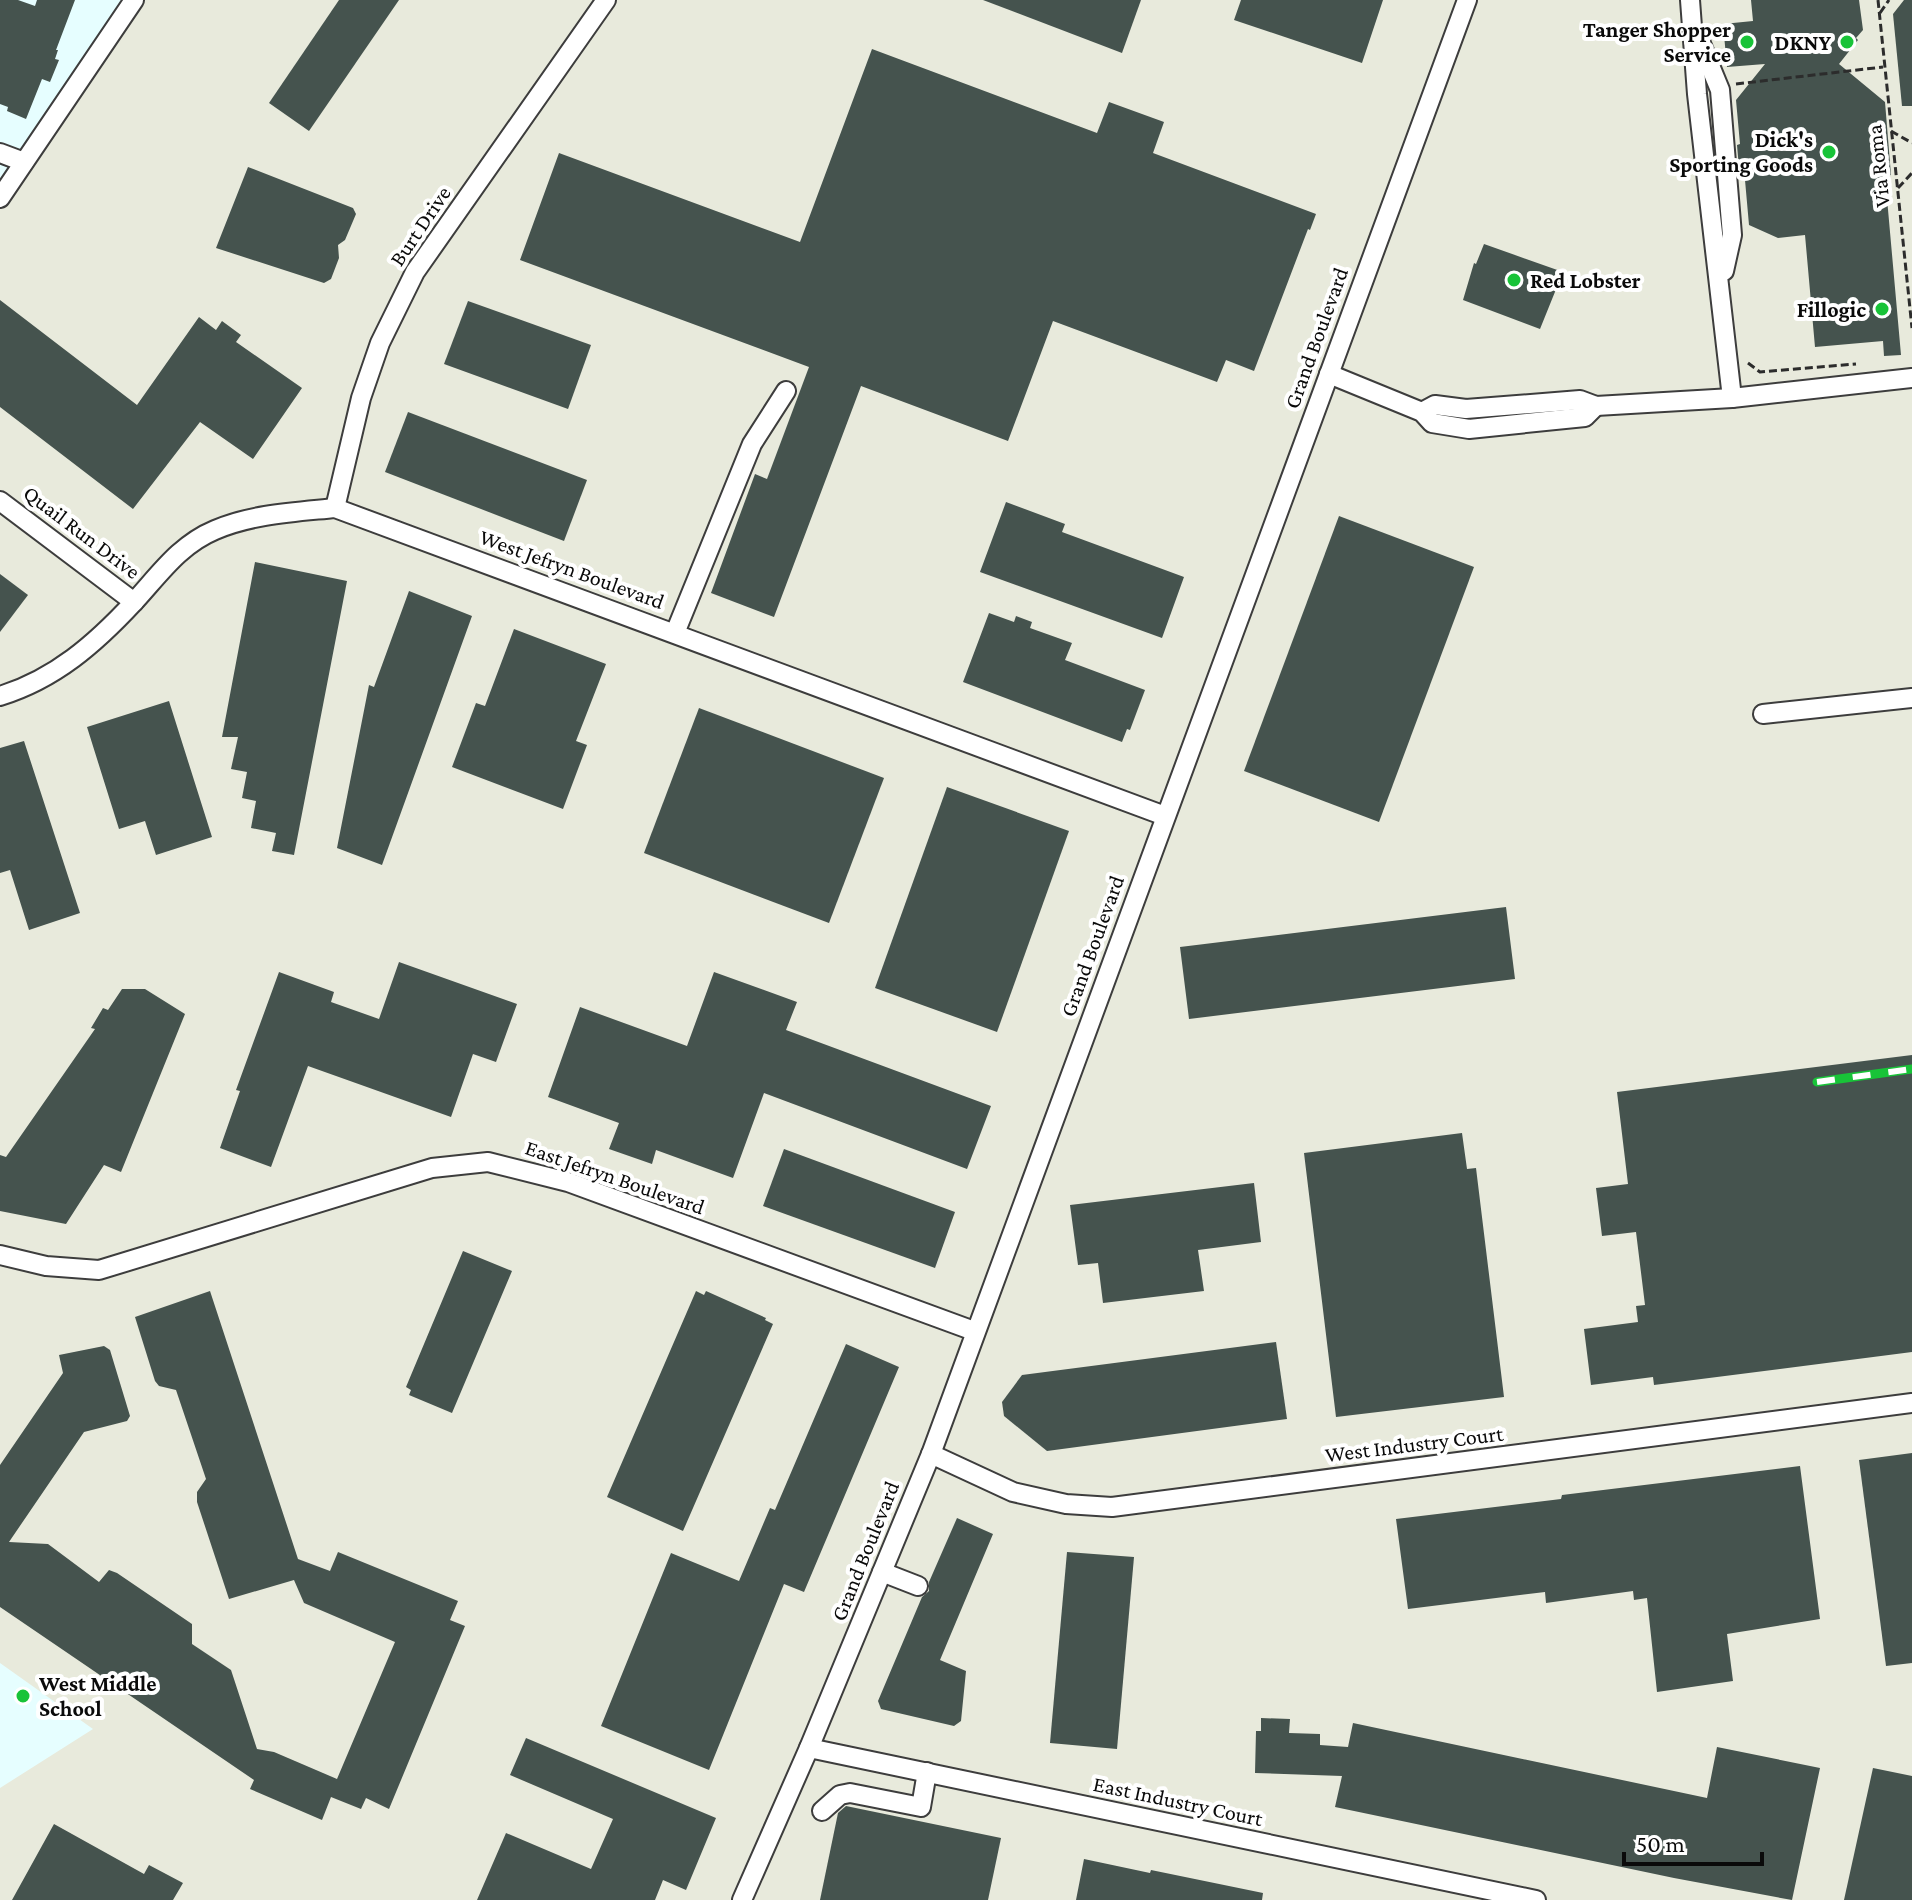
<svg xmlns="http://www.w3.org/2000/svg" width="1912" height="1900" font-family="'Crimson Pro',serif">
<rect width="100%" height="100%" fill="#e6feff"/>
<!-- industrial -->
<polygon fill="#e8eadc" points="134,0 1912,0 1912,1900 0,1900 0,1788 93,1729 0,1663 0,198"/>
<!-- building -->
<g fill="#45534e">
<polygon points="0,0 18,0 35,6 37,0 75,0 56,50 58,50 55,59 59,60 50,82 42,79 26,119 7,111 8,107 0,104"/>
<polygon points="339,0 399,0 309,131 269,103"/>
<polygon points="983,0 1141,0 1122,53"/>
<polygon points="1241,0 1383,0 1362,63 1234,20"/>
<polygon points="1751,0 1859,0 1863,30 1856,38 1858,40 1839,64 1885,102 1891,175 1885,176 1901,355 1884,356 1883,341 1815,347 1805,235 1778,238 1749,225 1745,180 1740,180 1737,145 1740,144 1736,100 1765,64 1727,67 1723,24 1753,21"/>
<polygon points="1904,0 1912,0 1912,106 1902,106 1893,14"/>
<polygon points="872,49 1097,133 1109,102 1164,122 1153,153 1316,214 1310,230 1308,229 1254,371 1226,360 1217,382 1053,321 1008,441 861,386 774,617 711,593 755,474 767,479 809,367 520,260 559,153 800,242"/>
<polygon points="248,167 353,208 356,214 345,240 338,245 339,258 331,279 324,283 216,248"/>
<polygon points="1484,244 1563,272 1540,329 1463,300 1474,263 1476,264"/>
<polygon points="0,300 137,405 199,317 216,330 222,321 241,335 236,342 302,388 253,459 200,422 133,509 0,407"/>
<polygon points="468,301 591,345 568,409 444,364"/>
<polygon points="408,412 587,480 564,541 385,472"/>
<polygon points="1006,502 1065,524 1062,532 1184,577 1162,638 980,572"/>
<polygon points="1339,516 1474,567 1379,822 1244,771"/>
<polygon points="255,562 347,581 294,855 272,851 276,833 251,828 256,801 242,798 247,772 231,769 238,737 222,737"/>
<polygon points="0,574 28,595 0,632"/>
<polygon points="409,591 472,616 382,865 337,848 369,685 374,687"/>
<polygon points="989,613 1014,622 1016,616 1032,622 1030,628 1072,643 1065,660 1145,690 1130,730 1127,729 1122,742 963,682"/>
<polygon points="514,629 606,664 576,741 587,745 563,809 452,767 476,703 485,706"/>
<polygon points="169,701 212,837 156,855 145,821 119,829 87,727"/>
<polygon points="699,708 884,778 829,923 644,853"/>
<polygon points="24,741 80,913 29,930 10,870 0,873 0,748"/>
<polygon points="947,787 1069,831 997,1032 875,988"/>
<polygon points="1506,907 1515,979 1189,1019 1180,947"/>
<polygon points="399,962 517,1004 496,1062 473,1054 451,1117 308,1066 271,1167 220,1148 240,1091 236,1090 279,972 334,992 331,1002 379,1019"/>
<polygon points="714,972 797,1002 786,1030 991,1106 967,1169 764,1093 733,1178 656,1150 652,1164 609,1149 619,1123 548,1097 580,1007 687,1046"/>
<polygon points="122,989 145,989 185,1014 121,1172 104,1165 66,1224 0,1211 0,1155 6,1157 95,1029 91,1028 103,1008 108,1010"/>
<polygon points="1912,1055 1912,1352 1654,1385 1653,1377 1591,1385 1584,1329 1638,1322 1636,1306 1645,1305 1636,1232 1602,1236 1596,1188 1628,1184 1617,1092"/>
<polygon points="1462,1133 1467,1169 1476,1168 1504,1397 1336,1417 1304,1153"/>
<polygon points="784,1149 955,1212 935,1268 763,1206"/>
<polygon points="1254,1183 1261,1242 1198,1250 1204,1291 1103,1303 1098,1263 1078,1265 1070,1205"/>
<polygon points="463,1251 512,1271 452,1413 409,1395 411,1390 406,1387"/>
<polygon points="210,1291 298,1559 330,1571 338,1552 458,1601 450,1620 465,1626 389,1809 366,1798 361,1809 331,1797 322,1820 250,1789 254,1780 0,1607 0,1465 63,1373 59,1355 104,1346 110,1350 130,1416 127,1421 84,1432 9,1542 48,1544 99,1582 109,1570 117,1573 192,1624 192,1644 231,1670 257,1749 274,1752 337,1779 395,1642 304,1603 294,1580 229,1599 197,1502 197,1492 206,1479 176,1390 159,1386 155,1381 135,1317"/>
<polygon points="696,1291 704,1295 706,1291 766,1318 765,1320 773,1324 683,1531 607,1497"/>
<polygon points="1276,1342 1287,1419 1047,1451 1004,1416 1002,1402 1022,1375"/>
<polygon points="846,1344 899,1367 804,1592 784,1584 709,1770 601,1726 671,1553 739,1581 770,1508 775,1510"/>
<polygon points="1912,1453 1912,1663 1886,1666 1859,1460"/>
<polygon points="1800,1466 1820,1619 1727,1634 1733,1681 1657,1692 1647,1598 1634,1600 1633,1591 1546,1603 1545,1592 1408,1609 1396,1519 1561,1499 1562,1495"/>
<polygon points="957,1518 993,1534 940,1660 966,1671 961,1721 954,1726 881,1709 878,1701 922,1597 929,1591 929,1582"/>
<polygon points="1067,1552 1134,1557 1117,1749 1050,1743"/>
<polygon points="1261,1718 1290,1719 1289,1733 1320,1734 1320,1745 1348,1747 1353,1723 1707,1798 1717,1747 1820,1768 1792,1900 1674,1878 1335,1807 1342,1776 1255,1773 1256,1731 1261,1731"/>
<polygon points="526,1738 716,1818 686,1890 663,1880 655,1900 477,1900 506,1833 591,1869 613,1819 510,1775"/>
<polygon points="1873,1768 1912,1776 1912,1900 1844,1900"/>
<polygon points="846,1806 1001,1838 988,1900 820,1900 838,1813"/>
<polygon points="54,1824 144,1874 149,1865 183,1883 173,1900 12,1900"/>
<polygon points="1084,1859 1150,1873 1151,1870 1263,1893 1262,1900 1076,1900"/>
</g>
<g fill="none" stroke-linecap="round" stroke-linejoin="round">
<!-- minor casing -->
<g stroke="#3d3d3d" stroke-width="22">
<g id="minor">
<polyline points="1690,0 1697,94 1732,398"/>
<polyline points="1697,34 1720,90 1732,235 1724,271"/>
<polyline points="0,153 24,162"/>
<polyline points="0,198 134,0"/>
<polyline points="1329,374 1422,412 1432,423 1469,429 1585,417 1596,406"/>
<polyline points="1422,412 1435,405 1466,409 1580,400 1596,406 1732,398 1912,378"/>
<polyline points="0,501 134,602"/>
<polyline points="335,508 361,398 380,343 415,272 606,0"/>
<polyline points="675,633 752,444 786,391"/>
<path d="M0 696C55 679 95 644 134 602 159 575 179 545 215 530 252 514 296 512 335 508L1165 816"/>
<polyline points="1763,714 1912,698"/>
<polyline points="0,1255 46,1266 99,1270 432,1168 488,1162 568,1182 974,1331"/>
<polyline points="931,1454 1013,1492 1066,1504 1112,1507 1912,1403"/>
<polyline points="882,1572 918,1586"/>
<polyline points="809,1748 1536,1900"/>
<polyline points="822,1811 840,1795 850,1793 921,1807 927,1772"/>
<polyline points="742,1900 809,1748 931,1454 1467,0"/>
</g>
</g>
<!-- path -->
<g stroke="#2c2c2c" stroke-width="3" stroke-dasharray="8 4" stroke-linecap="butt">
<polyline points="1878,0 1912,328"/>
<polyline points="1880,13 1889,0"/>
<polyline points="1736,84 1883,67"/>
<polyline points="1891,131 1912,143"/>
<polyline points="1898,188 1912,173"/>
<polyline points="1748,363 1760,372 1856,364"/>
</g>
<!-- minor -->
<use href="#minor" stroke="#fff" stroke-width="18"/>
<!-- rail casing -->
<g stroke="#18c338" stroke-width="9">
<polyline id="rail" points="1817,1082 1912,1069"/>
</g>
<!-- rail -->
<use href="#rail" stroke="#fff" stroke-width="6" stroke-dasharray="18" stroke-linecap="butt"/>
</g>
<!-- markers -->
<g fill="#18c338" stroke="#fff" stroke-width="3">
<circle cx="1747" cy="42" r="8"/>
<circle cx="1847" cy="42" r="8"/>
<circle cx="1829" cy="152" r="8"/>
<circle cx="1514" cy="280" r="8"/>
<circle cx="1882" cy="309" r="8"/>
<circle cx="23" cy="1696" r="8"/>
</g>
<g text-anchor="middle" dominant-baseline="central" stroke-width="8" stroke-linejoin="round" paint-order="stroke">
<!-- poi labels -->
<g font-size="22" font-weight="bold" fill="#0a0a0a" stroke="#fff" text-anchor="end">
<text x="1731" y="29">Tanger Shopper<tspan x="1731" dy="25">Service</tspan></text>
<text x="1831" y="42">DKNY</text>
<text x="1813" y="139">Dick's<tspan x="1813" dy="25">Sporting Goods</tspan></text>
<text x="1530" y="280" text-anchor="start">Red Lobster</text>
<text x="1866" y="309">Fillogic</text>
<text x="39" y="1683" text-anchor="start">West Middle<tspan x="39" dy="25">School</tspan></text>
</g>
<!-- street labels -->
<g font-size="22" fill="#0a0a0a" stroke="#fff">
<text transform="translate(1878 166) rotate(-96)">Via Roma</text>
<text transform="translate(420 226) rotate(-56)">Burt Drive</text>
<text transform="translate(1316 338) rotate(-70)">Grand Boulevard</text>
<text transform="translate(82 532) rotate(37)">Quail Run Drive</text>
<text transform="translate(572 569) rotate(20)">West Jefryn Boulevard</text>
<text transform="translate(1092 946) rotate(-70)">Grand Boulevard</text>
<text transform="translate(615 1177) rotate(19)">East Jefryn Boulevard</text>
<text transform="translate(1414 1444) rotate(-7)">West Industry Court</text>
<text transform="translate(865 1551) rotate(-68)">Grand Boulevard</text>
<text transform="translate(1178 1801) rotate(12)">East Industry Court</text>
</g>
</g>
<!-- scale -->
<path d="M1624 1852v12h138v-12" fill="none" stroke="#0a0a0a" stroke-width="4"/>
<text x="1636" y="1852" font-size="24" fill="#0a0a0a" stroke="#ffffff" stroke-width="6" paint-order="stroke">50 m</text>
</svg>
